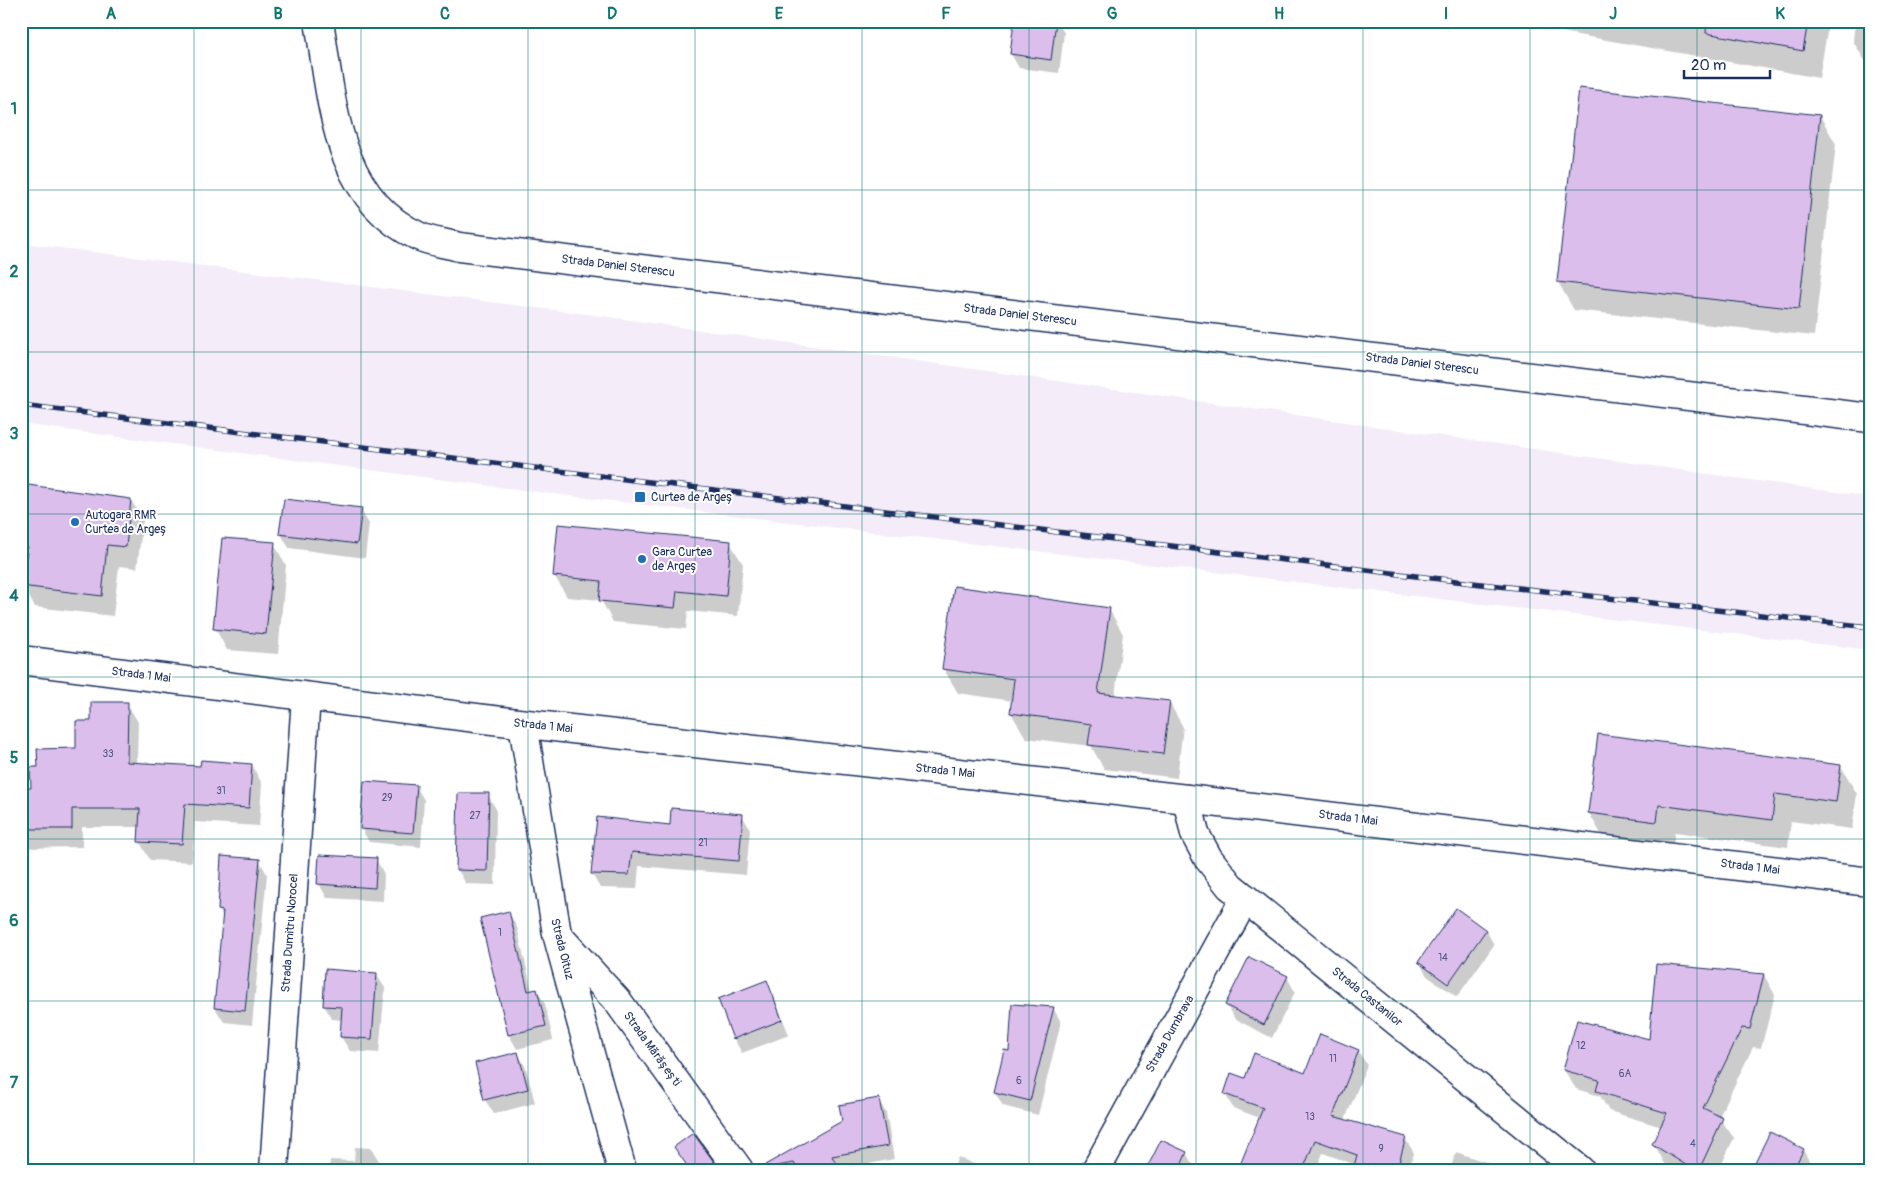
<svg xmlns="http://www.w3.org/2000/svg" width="1891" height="1191" font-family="Pangolin,sans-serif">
<rect width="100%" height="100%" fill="#fff"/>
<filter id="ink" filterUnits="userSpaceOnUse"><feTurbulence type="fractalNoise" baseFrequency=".02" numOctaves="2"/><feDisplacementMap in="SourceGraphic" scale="10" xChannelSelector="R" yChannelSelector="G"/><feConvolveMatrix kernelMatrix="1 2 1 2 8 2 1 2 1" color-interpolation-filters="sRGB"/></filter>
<g filter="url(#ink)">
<!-- built -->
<polygon fill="#f4ecf9" points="21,243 602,316 1870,497 1870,650 545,493 21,424"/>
<!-- shadow -->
<g fill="#0003">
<polygon points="1016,21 1057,21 1064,33 1059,73 1019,68 1011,54"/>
<polygon points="1500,21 1829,21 1819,78"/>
<polygon points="1855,21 1870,21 1870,69 1853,41"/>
<polygon points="1820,116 1836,144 1814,336 1574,310 1558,282"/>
<polygon points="21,485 131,500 143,521 137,568 119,566 113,616 35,607 22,585 26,566 21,565"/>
<polygon points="361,510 369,524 365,558 289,548 281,534"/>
<polygon points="730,543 743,564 738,616 688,611 686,629 613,622 601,600 567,597 554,575"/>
<polygon points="274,544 286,565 278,654 227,650 215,628"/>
<polygon points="1109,609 1123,634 1115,696 1169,702 1183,727 1177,778 1104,769 1091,746 1026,738 1011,713 1013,701 958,693 943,668"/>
<polygon points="127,704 138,722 137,764 201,768 252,765 262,784 259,826 195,822 192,862 150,860 139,841 140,827 82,827 82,847 21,848 21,789 32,789 39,768 77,749 92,722"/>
<polygon points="1841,766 1857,794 1852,829 1791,821 1788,847 1675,832 1672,849 1605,841 1589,813"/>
<polygon points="416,786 424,800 421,847 369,842 361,828"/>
<polygon points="488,795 496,809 495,885 466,884 458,870"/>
<polygon points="742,815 750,829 746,875 639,866 637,889 600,888 592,874 671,826"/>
<polygon points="376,859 384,874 383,901 327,898 319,884"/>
<polygon points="259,860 267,874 252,1025 224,1022 215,1008 224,918 219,910"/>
<polygon points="509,913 517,927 532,991 537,990 545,1004 553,1040 517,1049 509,1035"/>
<polygon points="1870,917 1870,964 1864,954"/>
<polygon points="1486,930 1494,945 1457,997 1427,976 1419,962"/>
<polygon points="376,974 385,988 379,1053 350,1051 341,1037 343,1020 332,1019 324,1005"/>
<polygon points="1764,975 1775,995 1761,1048 1753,1047 1719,1117 1734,1138 1719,1170 1675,1170 1665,1164 1654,1144 1662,1127 1609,1111 1600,1096 1576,1089 1564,1070 1650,1041"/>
<polygon points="1287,977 1295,992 1272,1038 1235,1019 1226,1005"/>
<polygon points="766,982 774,996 789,1035 742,1053 734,1039"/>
<polygon points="1053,1008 1061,1022 1038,1115 1003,1106 995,1092 1010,1053"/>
<polygon points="1358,1051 1367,1065 1345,1120 1405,1138 1414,1153 1409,1170 1354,1170 1356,1165 1323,1153 1316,1170 1239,1170 1260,1118 1233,1108 1225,1094 1246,1079 1306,1074"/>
<polygon points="518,1053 526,1068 535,1103 494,1114 485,1100"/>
<polygon points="878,1100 886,1113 894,1159 838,1170 769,1170 767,1165"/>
<polygon points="1162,1141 1186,1153 1196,1170 1148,1170"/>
<polygon points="1870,1144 1870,1161 1866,1154"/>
<polygon points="355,1147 371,1148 381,1164 381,1170 329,1170 330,1160 354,1161"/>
<polygon points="1803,1150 1811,1164 1808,1170 1752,1170"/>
<polygon points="1456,1152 1509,1170 1450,1170"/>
<polygon points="958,1157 987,1170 953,1170"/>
</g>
<!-- building -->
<g fill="#dcbeec" stroke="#1b2f5e">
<polygon points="1014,21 1056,21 1051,60 1010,54"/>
<polygon points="1707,21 1808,21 1803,51 1706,33"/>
<polygon points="1579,88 1820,115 1799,309 1557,282"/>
<polygon points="21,484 131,499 126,547 107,545 102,596 21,586 28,547 21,546"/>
<polygon points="284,499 362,508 357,544 279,534"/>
<polygon points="558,524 731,541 726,596 677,591 675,608 599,601 601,581 553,576"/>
<polygon points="222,538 275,542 266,634 213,629"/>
<polygon points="954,586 1110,608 1098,693 1170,701 1163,754 1088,745 1091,724 1010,713 1014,679 942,669"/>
<polygon points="91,702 128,702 127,762 200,766 201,760 252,764 249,808 185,804 182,844 138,842 140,809 72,809 72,829 21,829 21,788 31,788 30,767 38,767 37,749 76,748 76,721 91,721"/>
<polygon points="1598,734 1841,765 1836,802 1775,794 1772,820 1659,805 1657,822 1588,813"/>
<polygon points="364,781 417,785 413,833 360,829"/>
<polygon points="458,793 489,793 487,871 456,870"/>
<polygon points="671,808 743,814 739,861 632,852 629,875 591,874 597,817 670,825"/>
<polygon points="319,855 377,858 375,888 317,884"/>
<polygon points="221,856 260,859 245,1011 214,1008 223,911 218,910"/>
<polygon points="1456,908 1486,930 1448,984 1418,962"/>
<polygon points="509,911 528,991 537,989 546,1026 508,1035 480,918"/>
<polygon points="1249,957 1288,976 1264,1025 1225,1005"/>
<polygon points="1656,964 1764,974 1750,1029 1742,1028 1703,1108 1723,1118 1699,1170 1694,1170 1652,1144 1667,1113 1596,1091 1599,1080 1563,1070 1577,1020 1649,1039"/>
<polygon points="325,969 377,973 372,1039 340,1037 342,1007 323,1006"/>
<polygon points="767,980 782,1020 733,1039 718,999"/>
<polygon points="1012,1004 1054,1007 1030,1101 994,1092 1004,1050 1009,1051"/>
<polygon points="1320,1034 1359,1050 1333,1116 1406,1137 1397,1170 1353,1170 1357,1155 1315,1140 1303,1170 1238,1170 1263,1108 1224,1094 1231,1073 1245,1078 1254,1053 1305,1073"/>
<polygon points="518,1052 528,1089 484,1100 475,1063"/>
<polygon points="879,1098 888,1146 832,1156 839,1170 798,1170 794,1163 766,1168 765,1165 842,1121 839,1105"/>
<polygon points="1770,1132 1804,1149 1793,1170 1751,1170"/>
<polygon points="693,1133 720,1170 690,1170 674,1147"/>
<polygon points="1161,1140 1187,1152 1179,1170 1146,1170"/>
</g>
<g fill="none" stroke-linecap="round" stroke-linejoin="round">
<!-- street casing -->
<g stroke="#1b2f5e" stroke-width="31">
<g id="street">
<path d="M319 21C332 99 335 198 418 236 430 242 446 243 459 247L1870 418"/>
<polyline points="523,724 557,934 622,1170"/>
<polyline points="1187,799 1195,834 1208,858 1230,886 1580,1170"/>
<polyline points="560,938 619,1003 739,1170"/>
<polyline points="274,1170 306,697"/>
<polyline points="1096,1170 1245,898"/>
</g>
</g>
<!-- secondary casing -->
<g stroke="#1b2f5e" stroke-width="31">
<polyline id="secondary" points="21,660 484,719 1187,799 1870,882"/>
</g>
<!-- street -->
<use href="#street" stroke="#fff" stroke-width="28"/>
<!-- secondary -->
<use href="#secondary" stroke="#fff" stroke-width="28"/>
<!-- rail casing -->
<g stroke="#1b2f5e" stroke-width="5.5">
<polyline id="rail" points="21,405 1481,584 1870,627"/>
</g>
<!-- rail -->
<use href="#rail" stroke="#fff" stroke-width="4" stroke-dasharray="11" stroke-linecap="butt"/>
</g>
</g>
<!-- grid -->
<path fill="none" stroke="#0f766e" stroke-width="1" stroke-opacity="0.55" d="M194 21V1170M361 21V1170M528 21V1170M695 21V1170M862 21V1170M1029 21V1170M1196 21V1170M1363 21V1170M1530 21V1170M1697 21V1170M21 190H1870M21 352H1870M21 514H1870M21 677H1870M21 839H1870M21 1001H1870"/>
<!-- markers -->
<g fill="#1f6fb2" stroke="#fff" stroke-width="2">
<rect x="634" y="491" width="12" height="12" rx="2.5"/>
<circle cx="75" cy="522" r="5"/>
<circle cx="642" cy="559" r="5"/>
</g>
<g text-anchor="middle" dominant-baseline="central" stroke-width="4" stroke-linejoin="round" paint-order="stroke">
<!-- number labels -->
<g font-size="10" fill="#4b5382">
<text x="108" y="754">33</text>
<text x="221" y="791">31</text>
<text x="387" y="798">29</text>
<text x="475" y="816">27</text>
<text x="703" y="843">21</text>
<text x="500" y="933">1</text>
<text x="1443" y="958">14</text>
<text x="1581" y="1046">12</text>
<text x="1333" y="1059">11</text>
<text x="1625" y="1074">6A</text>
<text x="1019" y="1081">6</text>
<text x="1310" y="1117">13</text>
<text x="1693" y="1144">4</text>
<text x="1381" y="1149">9</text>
</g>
<!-- street labels -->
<g font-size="12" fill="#1b2f5e" stroke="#fff">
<text transform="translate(618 266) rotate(7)">Strada Daniel Sterescu</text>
<text transform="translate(1020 315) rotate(7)">Strada Daniel Sterescu</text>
<text transform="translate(1422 364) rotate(7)">Strada Daniel Sterescu</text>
<text transform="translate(141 675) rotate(7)">Strada 1 Mai</text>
<text transform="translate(543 726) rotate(6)">Strada 1 Mai</text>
<text transform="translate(945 771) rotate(6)">Strada 1 Mai</text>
<text transform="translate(1348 818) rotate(7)">Strada 1 Mai</text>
<text transform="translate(1750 867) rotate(7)">Strada 1 Mai</text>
<text transform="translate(290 933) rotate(-86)">Strada Dumitru Norocel</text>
<text transform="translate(562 949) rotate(76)">Strada Oituz</text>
<text transform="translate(1367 997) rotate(39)">Strada Castanilor</text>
<text transform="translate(1170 1034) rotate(-61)">Strada Dumbrava</text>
<text transform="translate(652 1049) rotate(54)">Strada Mărășești</text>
</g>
<!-- poi labels -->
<g font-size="12" fill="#1b2f5e" stroke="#fff" text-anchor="start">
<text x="651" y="497">Curtea de Argeș</text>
<text x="85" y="515">Autogara RMR<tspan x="85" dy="14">Curtea de Argeș</tspan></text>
<text x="652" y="552">Gara Curtea<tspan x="652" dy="14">de Argeș</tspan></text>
</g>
</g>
<!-- margin -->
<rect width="1891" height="1191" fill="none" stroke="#fff" stroke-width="55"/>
<!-- scale -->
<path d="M1684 70v8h86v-8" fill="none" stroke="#1b2f5e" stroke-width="2.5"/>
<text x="1691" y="70" font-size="15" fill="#1b2f5e" stroke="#ffffff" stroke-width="4" paint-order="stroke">20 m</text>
<rect x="28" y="28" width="1836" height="1136" fill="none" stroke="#0f766e" stroke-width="2"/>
<g font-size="16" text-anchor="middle" font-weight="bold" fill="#0f766e">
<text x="111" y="19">A</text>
<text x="278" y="19">B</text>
<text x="445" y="19">C</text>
<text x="612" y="19">D</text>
<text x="779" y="19">E</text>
<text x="946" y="19">F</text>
<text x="1112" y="19">G</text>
<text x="1279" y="19">H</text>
<text x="1446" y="19">I</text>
<text x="1613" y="19">J</text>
<text x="1780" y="19">K</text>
<text x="14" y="114">1</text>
<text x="14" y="277">2</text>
<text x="14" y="439">3</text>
<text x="14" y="601">4</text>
<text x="14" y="763">5</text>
<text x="14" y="926">6</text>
<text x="14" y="1088">7</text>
</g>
</svg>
